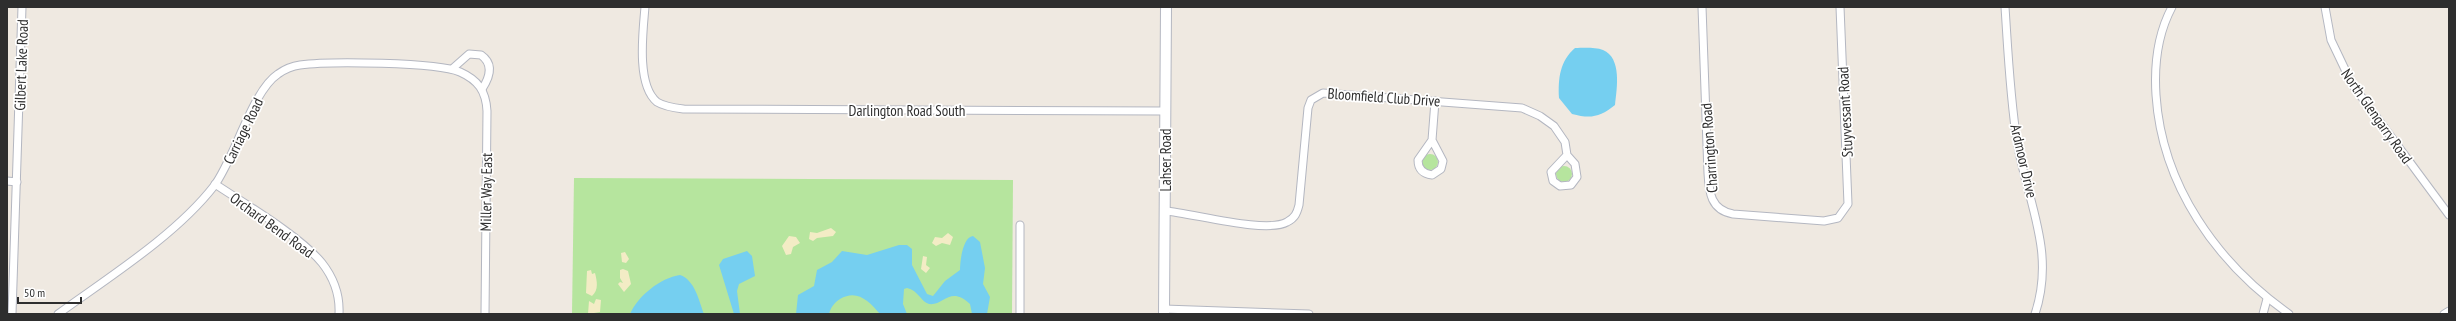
<svg xmlns="http://www.w3.org/2000/svg" width="2456" height="321" font-family="'PT Sans Narrow',sans-serif">
<rect width="100%" height="100%" fill="#efe9e1"/>
<!-- green -->
<g fill="#b6e59e">
<circle cx="1430" cy="162" r="8"/>
<circle cx="1564" cy="174" r="8"/>
<polygon points="574,178 1013,180 1012,314 572,314"/>
</g>
<!-- sand -->
<g fill="#f3ecc5">
<polygon points="831,228 836,232 833,236 817,238 813,241 809,239 810,232 817,233"/>
<polygon points="948,233 953,237 950,245 942,243 936,246 932,243 935,237 942,238"/>
<polygon points="789,236 796,237 800,243 793,247 791,254 786,255 782,246"/>
<polygon points="625,252 629,259 626,263 622,262 621,253"/>
<polygon points="923,256 927,257 926,265 930,268 926,273 921,269"/>
<polygon points="623,269 628,271 631,284 624,292 618,284 620,282 623,283 620,278 620,270"/>
<path d="M591 270 592 274 595 273C597 281 599 290 592 296L586 293 587 271Z"/>
<polygon points="596,299 601,300 600,312 588,314 589,301 594,304"/>
</g>
<!-- water -->
<g fill="#75cff0">
<path d="M1575 48C1583 48 1595 47 1603 50 1622 58 1617 88 1615 105 1600 117 1591 119 1572 114L1559 98C1558 78 1560 61 1575 48Z"/>
<path d="M973 236 980 242 985 268 983 284 990 297 987 314H972L970 304C950 285 944 306 929 304 921 302 918 290 907 288L904 289 903 304 907 314H880C869 301 857 289 840 299 834 303 831 307 829 314H796L798 295 814 286 817 270 832 262 842 251 867 255 899 245H907L912 249V265L927 294 933 296 945 281 960 270C960 260 963 237 973 236Z"/>
<polygon points="747,251 752,256 755,276 739,284 737,291 740,314 734,314 719,265 723,259"/>
<path d="M680 275C695 280 699 301 704 314H630C638 296 660 278 680 275Z"/>
</g>
<g fill="none" stroke-linecap="round" stroke-linejoin="round">
<!-- street casing -->
<g stroke="#b4b7c1" stroke-width="9">
<g id="street">
<path d="M645 7C643 31 636 85 657 102 665 107 675 108 684 109L1165 111"/>
<path d="M1702 7 1708 173C1709 193 1711 210 1733 214L1824 221 1838 218 1848 204 1840 7"/>
<path d="M2005 7C2008 52 2010 97 2017 141 2027 202 2056 251 2035 314"/>
<path d="M2172 7C2157 35 2154 64 2156 95 2162 186 2217 263 2289 314"/>
<polyline points="2325,7 2331,40 2352,84 2449,215"/>
<path d="M452 69 469 54 481 55C494 64 490 77 482 89"/>
<path d="M1432 140 1443 161 1441 169 1432 175C1423 174 1418 169 1418 160L1432 140 1435 101"/>
<polyline points="7,181 17,182"/>
<path d="M215 184C245 204 300 236 322 263 333 277 340 295 339 314"/>
<path d="M1165 211C1192 213 1266 234 1287 222 1295 218 1297 213 1299 205L1308 108 1311 100 1323 93 1522 108 1540 116 1554 126 1565 142 1567 155 1575 164 1577 177 1571 185 1560 186 1553 181 1551 172 1567 155"/>
<polyline points="1164,309 1309,314"/>
<polyline points="12,314 22,7"/>
<path d="M58 314C109 277 176 235 214 186 235 158 252 91 278 74 285 69 292 66 300 65 328 61 437 62 460 72 478 80 486 91 487 111L485 314"/>
<polyline points="1020,314 1020,225"/>
<polyline points="2263,314 2267,299"/>
<polyline points="2444,314 2449,311"/>
</g>
</g>
<!-- secondary casing -->
<g stroke="#b4b7c1" stroke-width="12">
<polyline id="secondary" points="1164,314 1166,7"/>
</g>
<!-- street -->
<use href="#street" stroke="#fff" stroke-width="7"/>
<!-- secondary -->
<use href="#secondary" stroke="#fff" stroke-width="10"/>
</g>
<g text-anchor="middle" dominant-baseline="central" stroke-width="3.5" stroke-linejoin="round" paint-order="stroke">
<!-- street labels -->
<g font-size="15" fill="#2e2e2e" stroke="#fff">
<text transform="translate(21 65) rotate(-88)">Gilbert Lake Road</text>
<text transform="translate(1384 97) rotate(4)">Bloomfield Club Drive</text>
<text x="907" y="110">Darlington Road South</text>
<text transform="translate(1845 112) rotate(-93)">Stuyvessant Road</text>
<text transform="translate(2377 116) rotate(55)">North Glengarry Road</text>
<text transform="translate(243 131) rotate(-64)">Carriage Road</text>
<text transform="translate(1709 148) rotate(-94)">Charrington Road</text>
<text transform="translate(1165 160) rotate(-90)">Lahser Road</text>
<text transform="translate(2024 161) rotate(77)">Ardmoor Drive</text>
<text transform="translate(486 192) rotate(-89)">Miller Way East</text>
<text transform="translate(272 225) rotate(36)">Orchard Bend Road</text>
</g>
</g>
<!-- border -->
<rect width="2456" height="321" fill="none" stroke="#2e2e2e" stroke-width="16"/>
<!-- scale -->
<path d="M18 297v6h63v-6" fill="none" stroke="#2e2e2e" stroke-width="2"/>
<text x="24" y="297" font-size="12" fill="#2e2e2e" stroke="#ffffff" stroke-width="3" paint-order="stroke">50 m</text>
</svg>
